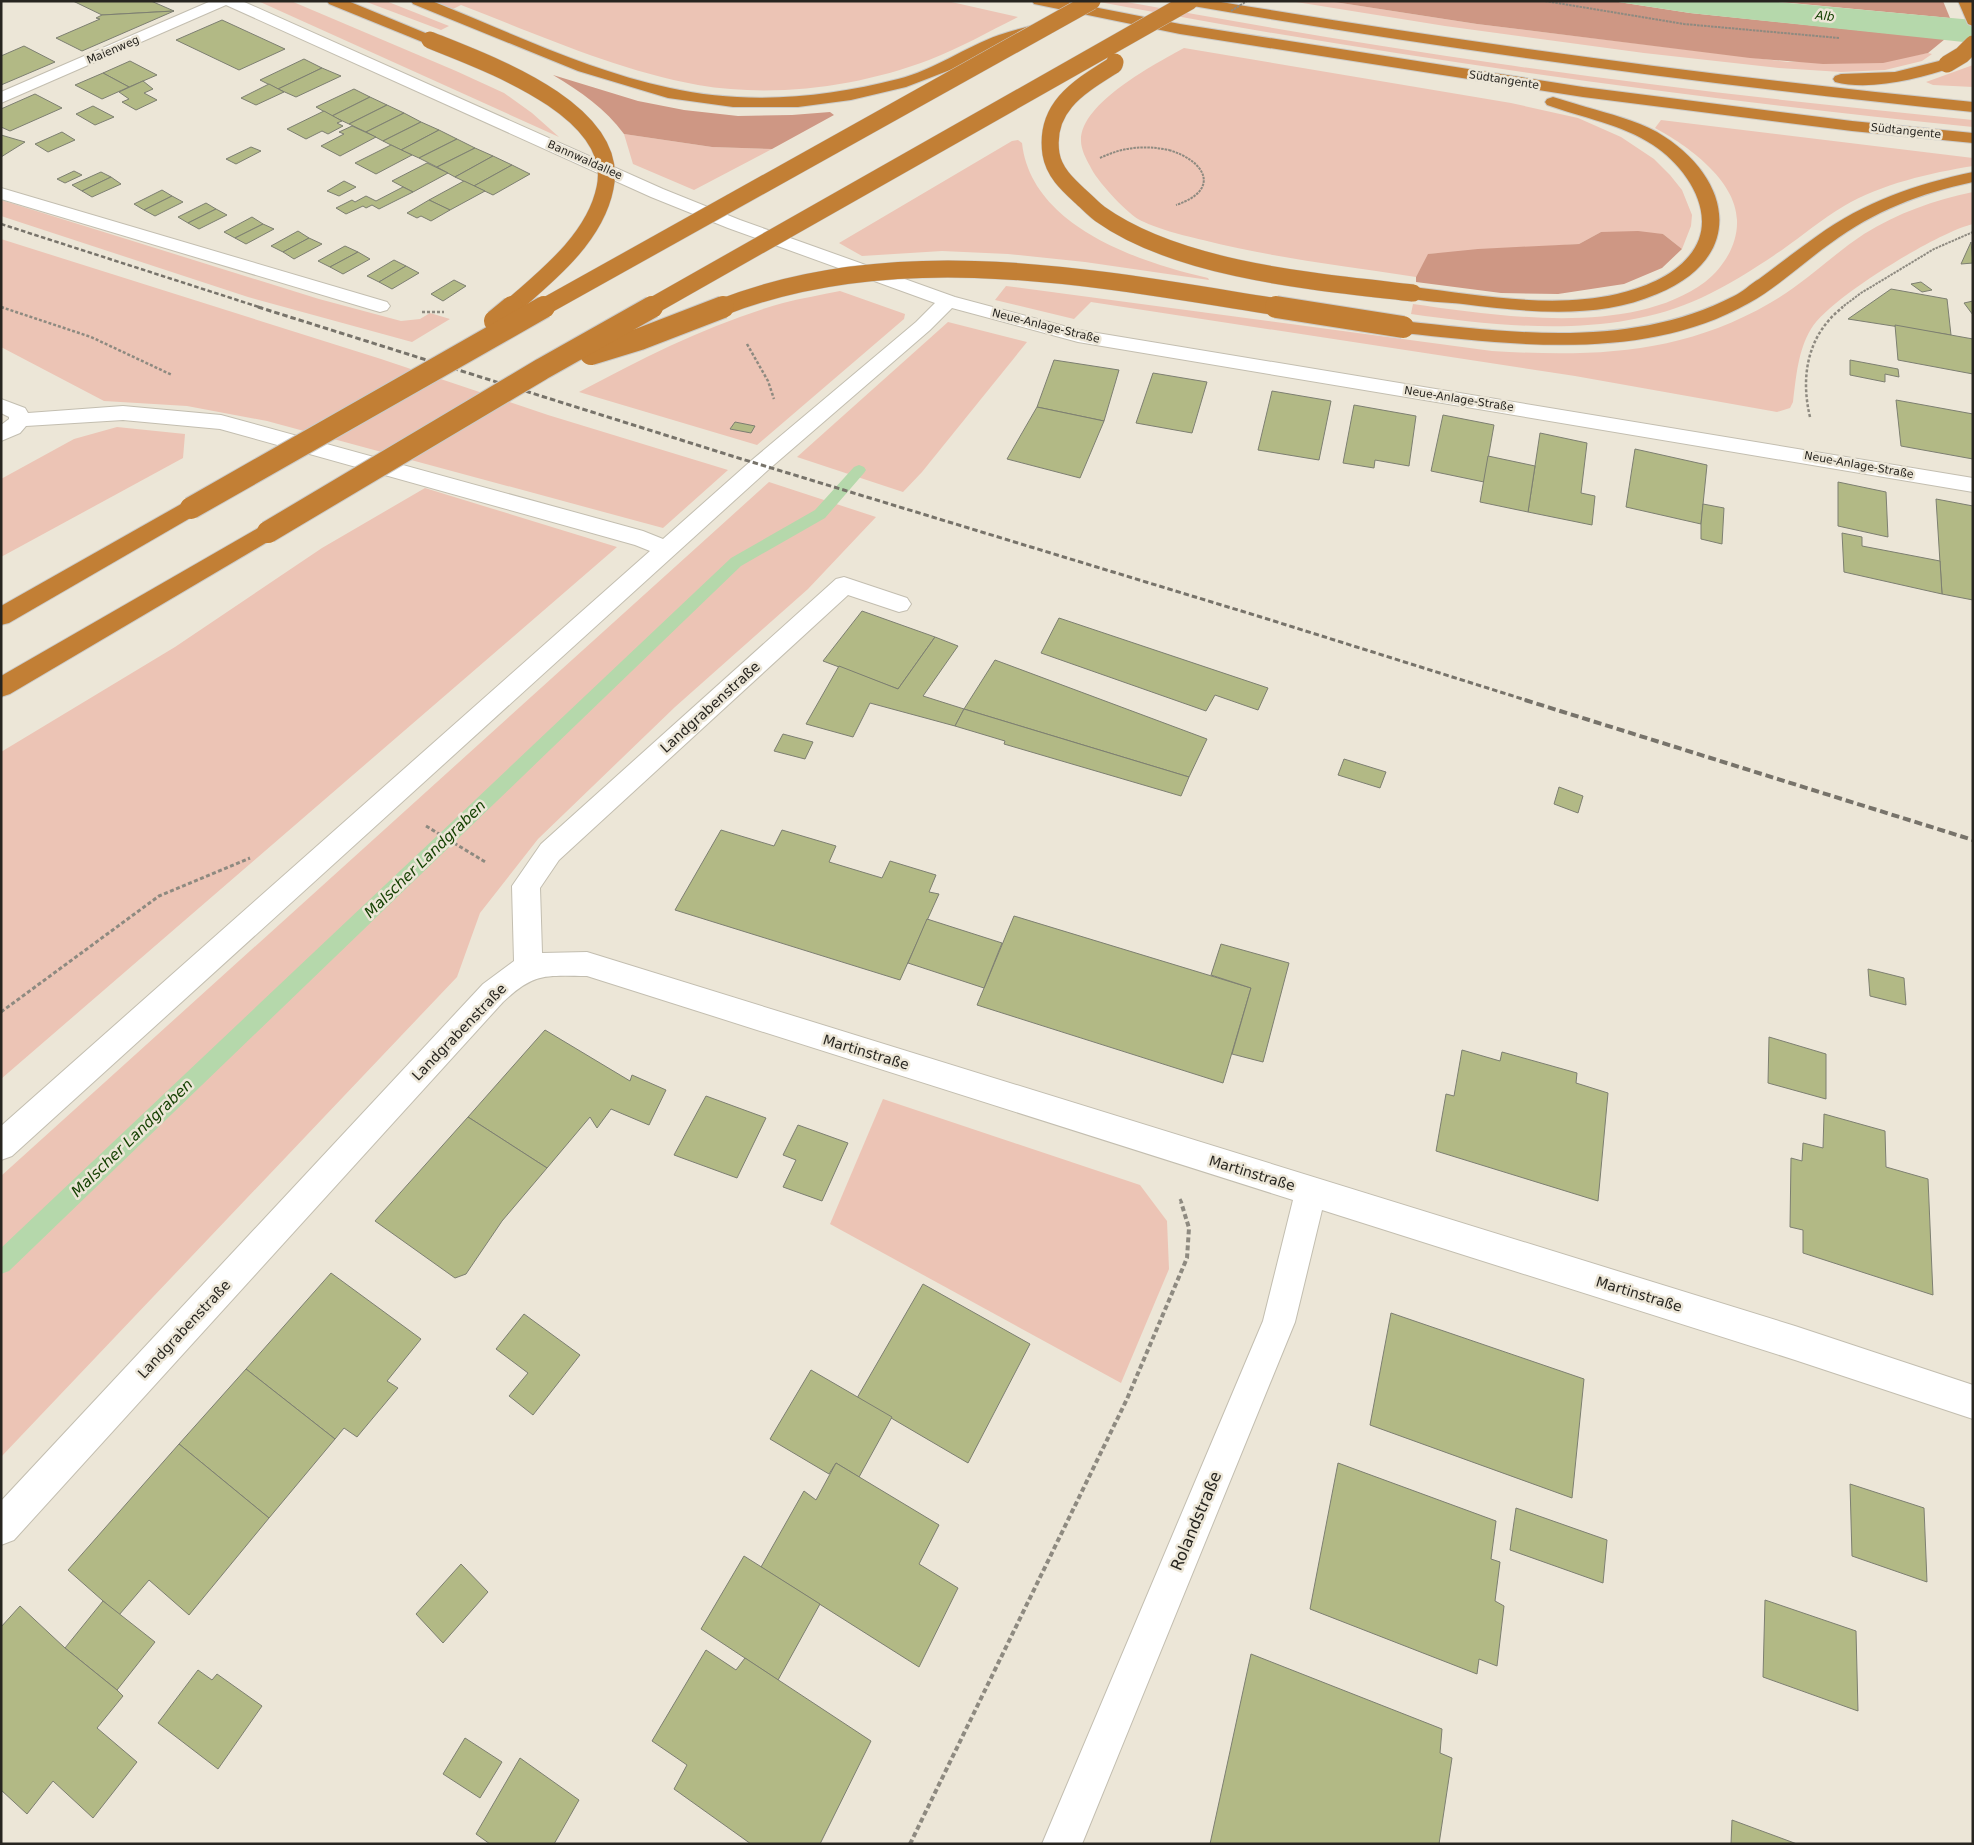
<svg xmlns="http://www.w3.org/2000/svg" width="1974" height="1845" font-family="'DejaVu Sans',sans-serif">
<rect width="100%" height="100%" fill="#ece6d7"/>
<!-- green -->
<g fill="#ecc4b5">
<polygon points="258,1 291,1 456,71 504,93 532,113 559,137"/>
<polygon points="364,1 386,1 449,26 441,30"/>
<path d="M433 1H947L1018 17C988 32 960 48 929 60 858 87 773 98 698 85 616 70 539 35 461 5L453 9Z"/>
<path d="M1094 1H1121C1247 24 1374 46 1501 64 1657 87 1815 104 1973 120V127C1678 97 1385 56 1094 1Z"/>
<polygon points="1290,1 1328,1 1477,24 1788,62 1906,57 1928,53 1932,54 1922,61 1885,70 1841,72 1779,68 1644,53 1445,26"/>
<path d="M1184 48 1511 103 1578 118 1621 137 1654 159 1670 175 1682 190 1692 215 1691 226 1682 249 1663 234 1601 232 1579 244 1429 254 1416 277C1345 266 1273 258 1203 240 1185 236 1154 228 1138 219 1125 211 1096 180 1090 166 1086 159 1081 149 1081 141 1080 103 1155 64 1184 48Z"/>
<polygon points="1973,65 1973,87 1933,85 1926,82"/>
<path d="M1661 120 1973 158V166C1930 173 1881 184 1844 206 1822 219 1803 235 1782 250 1757 267 1729 285 1701 298 1612 339 1505 327 1411 314L1413 304C1498 316 1631 337 1705 282 1724 267 1738 244 1737 220 1736 180 1687 145 1655 128Z"/>
<polygon points="624,134 712,147 772,149 694,190 633,164"/>
<path d="M1018 140 1022 143C1031 226 1138 262 1208 278L1209 280 1085 262 1008 254 942 251 862 256 839 243 1012 141Z"/>
<path d="M1973 192V224C1938 232 1828 299 1811 329 1798 350 1796 378 1793 402L1790 408 1777 412 1575 376 1091 302 1074 319 995 300 1006 286 1492 351C1591 357 1681 355 1770 303 1804 284 1832 255 1864 234 1898 213 1934 200 1973 192Z"/>
<polygon points="1,200 319,299 401,321 420,319 430,313 450,319 412,342 248,297 1,216"/>
<polygon points="1,239 381,359 548,415 728,470 663,528 267,421 187,406 104,401 1,347"/>
<path d="M840 291 905 314 904 319 757 445 579 392C645 357 711 323 783 303 802 298 821 295 840 291Z"/>
<polygon points="948,322 1027,342 922,472 903,492 797,457"/>
<polygon points="117,427 185,434 183,458 1,557 1,479 74,439"/>
<polygon points="769,482 876,517 808,589 675,707 538,839 480,913 457,977 1,1457 1,1176"/>
<polygon points="425,488 617,547 1,1079 1,752 175,647 322,548"/>
<polygon points="883,1099 1140,1185 1167,1221 1169,1269 1121,1383 830,1224"/>
</g>
<!-- forest -->
<g fill="#ce9784">
<polygon points="1328,1 1612,1 1690,13 1945,39 1928,53 1883,63 1823,64 1750,58 1477,24"/>
<polygon points="1769,1 1943,1 1950,18"/>
<path d="M553 75 638 101 684 110 738 116 792 115 830 112 834 115 772 149 712 147 624 134C605 108 581 92 553 75Z"/>
<polygon points="1638,231 1663,234 1682,249 1662,268 1624,284 1558,294 1501,293 1416,282 1416,277 1428,254 1478,249 1579,244 1601,232"/>
</g>
<!-- water -->
<polygon fill="#b5d8ab" points="1612,1 1768,1 1973,20 1973,43 1690,13"/>
<g fill="none" stroke-linecap="round" stroke-linejoin="round">
<!-- stream -->
<polygon fill="#b5d8ab" fill-rule="evenodd" points="859,465 864,467 866,470 864,473 825,518 741,566 9,1271 1,1274 1,1248 731,558 815,510 854,467"/>
</g>
<!-- building -->
<g fill="#b2b985" stroke="#7d7f71">
<polygon points="73,1 151,1 174,11 102,15"/>
<polygon points="174,11 82,51 56,38 100,19 96,18 102,15"/>
<polygon points="222,20 285,49 239,70 176,40"/>
<polygon points="24,46 55,62 1,85 1,56"/>
<polygon points="304,59 322,68 278,89 260,80"/>
<polygon points="130,61 157,75 129,87 103,73"/>
<polygon points="322,68 341,76 296,97 278,89"/>
<polygon points="103,73 129,87 102,99 75,85"/>
<polygon points="143,81 153,89 144,93 157,100 136,110 122,102 129,99 119,92"/>
<polygon points="269,84 284,92 256,105 241,98"/>
<polygon points="354,89 370,97 332,116 316,107"/>
<polygon points="35,94 62,108 10,131 1,127 1,109"/>
<polygon points="370,97 387,105 349,124 332,116"/>
<polygon points="387,105 404,113 366,132 349,124"/>
<polygon points="93,106 114,117 95,125 76,114"/>
<polygon points="324,111 342,121 337,123 343,126 328,134 322,131 306,139 287,129"/>
<polygon points="404,113 421,122 383,141 366,132"/>
<polygon points="421,122 439,130 401,150 383,141"/>
<polygon points="352,126 376,137 340,156 321,146 344,134 339,132"/>
<polygon points="439,130 457,139 419,158 401,150"/>
<polygon points="62,132 75,140 48,152 35,144"/>
<polygon points="1,135 25,142 1,157"/>
<polygon points="457,139 475,148 437,167 419,158"/>
<polygon points="391,145 412,155 376,174 355,163"/>
<polygon points="251,147 261,151 236,164 226,159"/>
<polygon points="475,148 493,156 455,177 437,167"/>
<polygon points="493,156 512,165 474,186 455,177"/>
<polygon points="427,163 448,173 413,192 392,181"/>
<polygon points="512,165 530,174 493,195 474,186"/>
<polygon points="74,171 82,175 65,183 57,179"/>
<polygon points="101,172 111,177 82,191 72,185"/>
<polygon points="111,177 121,184 92,197 82,191"/>
<polygon points="344,181 356,187 339,196 327,191"/>
<polygon points="464,181 485,191 450,210 429,200"/>
<polygon points="403,187 413,192 379,209 372,205 366,208 363,206 346,214 336,208 352,200 355,202 366,196 376,201"/>
<polygon points="162,190 172,196 144,210 134,204"/>
<polygon points="172,196 183,202 155,216 144,210"/>
<polygon points="429,200 450,210 431,221 421,216 417,218 407,213"/>
<polygon points="206,203 216,209 188,223 178,217"/>
<polygon points="216,209 227,215 199,229 188,223"/>
<polygon points="252,217 263,224 235,238 224,232"/>
<polygon points="263,224 274,229 246,244 235,238"/>
<polygon points="298,231 309,238 283,252 271,246"/>
<polygon points="309,238 322,244 294,259 283,252"/>
<polygon points="1971,242 1973,263 1961,264"/>
<polygon points="345,246 358,252 330,267 318,261"/>
<polygon points="358,252 370,259 343,274 330,267"/>
<polygon points="394,260 406,266 379,282 367,276"/>
<polygon points="406,266 419,273 392,289 379,282"/>
<polygon points="454,280 466,286 443,301 431,294"/>
<polygon points="1921,282 1932,290 1922,292 1911,284"/>
<polygon points="1891,289 1947,299 1951,335 1848,319"/>
<polygon points="1973,301 1973,315 1964,303"/>
<polygon points="1895,325 1973,339 1973,374 1898,360"/>
<polygon points="1054,360 1119,370 1104,421 1037,407"/>
<polygon points="1850,360 1898,369 1899,377 1885,374 1885,382 1850,375"/>
<polygon points="1153,373 1207,382 1192,433 1136,423"/>
<polygon points="1272,391 1331,401 1319,460 1258,450"/>
<polygon points="1896,400 1973,414 1973,459 1901,446"/>
<polygon points="1354,405 1416,416 1409,466 1375,460 1374,468 1343,463"/>
<polygon points="1037,407 1104,421 1080,478 1007,459"/>
<polygon points="1443,415 1494,425 1484,482 1431,471"/>
<polygon points="735,422 755,426 751,433 730,429"/>
<polygon points="1540,433 1587,443 1581,493 1595,496 1592,525 1528,512"/>
<polygon points="1635,449 1707,465 1701,524 1626,507"/>
<polygon points="1488,456 1535,466 1528,512 1480,502"/>
<polygon points="1838,482 1886,492 1888,537 1838,526"/>
<polygon points="1936,499 1973,506 1973,600 1942,594"/>
<polygon points="1703,504 1724,508 1722,544 1701,539 1701,524"/>
<polygon points="1842,533 1862,537 1862,546 1940,561 1942,594 1844,572"/>
<polygon points="862,611 935,637 898,689 823,661"/>
<polygon points="1059,618 1268,688 1258,710 1215,695 1206,711 1041,653"/>
<polygon points="935,637 958,646 923,696 964,709 955,726 870,703 853,737 806,724 839,666 898,689"/>
<polygon points="995,660 1207,739 1189,777 964,709"/>
<polygon points="964,709 1189,777 1181,796 1004,744 1005,741 955,726"/>
<polygon points="783,734 813,742 805,759 774,751"/>
<polygon points="1344,759 1386,772 1380,788 1338,775"/>
<polygon points="1559,787 1583,796 1578,813 1554,804"/>
<polygon points="721,830 774,846 782,830 836,846 829,862 882,878 890,861 936,875 929,892 939,894 900,980 675,910"/>
<polygon points="1014,916 1251,988 1223,1083 977,1005"/>
<polygon points="927,919 1002,943 984,988 908,963"/>
<polygon points="1221,944 1289,963 1263,1062 1232,1054 1251,988 1211,975"/>
<polygon points="1868,969 1904,978 1906,1005 1870,996"/>
<polygon points="545,1030 630,1081 632,1075 666,1090 649,1125 611,1109 597,1128 590,1117 547,1168 468,1117"/>
<polygon points="1769,1037 1826,1054 1826,1099 1768,1083"/>
<polygon points="1462,1050 1500,1061 1502,1052 1577,1073 1576,1083 1608,1093 1598,1201 1436,1151 1446,1094 1454,1096"/>
<polygon points="706,1096 766,1118 737,1178 674,1155"/>
<polygon points="1824,1114 1885,1131 1886,1167 1928,1179 1933,1295 1803,1253 1803,1230 1790,1227 1791,1158 1802,1161 1803,1143 1823,1148"/>
<polygon points="468,1117 547,1168 502,1221 466,1274 455,1278 375,1221"/>
<polygon points="798,1125 848,1143 822,1201 783,1187 796,1160 783,1155"/>
<polygon points="331,1273 421,1339 387,1381 398,1388 357,1437 344,1428 335,1439 246,1369"/>
<polygon points="923,1284 1030,1344 968,1463 857,1398"/>
<polygon points="1391,1313 1584,1379 1572,1498 1370,1425"/>
<polygon points="524,1314 580,1355 533,1415 509,1396 528,1373 496,1349"/>
<polygon points="246,1369 335,1439 269,1518 179,1444"/>
<polygon points="811,1370 892,1417 859,1477 836,1463 829,1474 770,1439"/>
<polygon points="179,1444 269,1518 189,1615 149,1580 119,1615 68,1570"/>
<polygon points="836,1463 939,1525 919,1564 958,1588 919,1667 761,1567 804,1491 816,1500"/>
<polygon points="1338,1463 1496,1521 1491,1559 1500,1562 1495,1601 1504,1606 1497,1666 1479,1659 1477,1674 1310,1609"/>
<polygon points="1850,1484 1924,1508 1927,1582 1852,1556"/>
<polygon points="1516,1508 1607,1540 1603,1583 1510,1550"/>
<polygon points="744,1556 820,1604 778,1680 701,1629"/>
<polygon points="461,1564 488,1592 443,1643 416,1614"/>
<polygon points="1765,1600 1856,1631 1858,1711 1763,1677"/>
<polygon points="103,1601 155,1642 117,1690 65,1648"/>
<polygon points="20,1606 65,1648 117,1690 123,1696 97,1728 137,1762 93,1818 53,1781 27,1814 1,1790 1,1627"/>
<polygon points="706,1650 736,1670 745,1658 871,1741 820,1844 751,1844 674,1789 687,1765 652,1741"/>
<polygon points="1251,1654 1442,1729 1440,1753 1452,1758 1439,1844 1210,1844"/>
<polygon points="198,1670 212,1680 217,1674 262,1706 218,1769 158,1723"/>
<polygon points="465,1738 502,1762 480,1798 443,1774"/>
<polygon points="520,1758 579,1800 554,1844 490,1844 476,1834"/>
<polygon points="1732,1820 1797,1844 1731,1844"/>
</g>
<g fill="none" stroke-linecap="round" stroke-linejoin="round">
<!-- minor casing -->
<g stroke="#c3beb0" stroke-width="2">
<g id="minor">
<polygon points="211,1 242,1 663,189 740,220 955,297 1079,330 1973,478 1973,492 1078,342 952,308 930,330 768,470 12,1156 1,1160 1,1126 650,551 635,545 220,429 123,420 26,426 20,433 1,441 1,425 9,419 9,417 1,413 1,399 25,408 28,413 123,406 221,415 643,531 663,539 752,460 916,322 935,303 728,228 651,197 226,5 1,103 1,92"/>
<polygon points="1,188 387,302 390,306 387,310 380,312 373,310 1,199"/>
<path d="M844 577 907 598 911 604 907 610 899 612 848 595 559 860 540 888 542 953 587 952 1795 1326 1973 1385V1419L1795 1360 1322 1210 1295 1322 1082 1844H1042L1263 1321 1293 1200 587 976C545 976 535 972 503 1002L14 1540 1 1545V1501L483 984 514 961 512 886 541 844 836 579Z"/>
</g>
</g>
<!-- highway casing -->
<g stroke="#cbcbc9" stroke-width="2">
<g id="highway">
<polygon points="327,1 348,1 435,37 438,40 435,43 425,43 329,4"/>
<path d="M411 1H432C509 32 589 71 670 88 745 105 824 98 898 79 934 70 965 47 999 35 1014 30 1030 26 1046 22L1051 24 1054 27 1051 30 1008 42 963 65 906 87 851 100 798 107H733L668 98 578 71 413 4Z"/>
<polygon points="1032,1 1063,1 1180,24 1583,87 1852,121 1973,133 1973,143 1852,131 1583,97 1180,34 1039,5 1034,4"/>
<path d="M1180 1H1215C1467 43 1719 77 1973 102V112C1709 85 1448 50 1187 5L1182 4Z"/>
<polygon points="1958,1 1973,1 1973,26 1968,24"/>
<path d="M1947 59 1953 61 1955 64 1953 67C1919 79 1870 91 1835 82L1833 79 1835 76 1841 74 1895 72Z"/>
<path d="M1553 97C1564 100 1575 104 1586 107 1610 114 1635 120 1657 132 1732 176 1748 257 1657 294 1597 320 1526 312 1463 304 1444 302 1424 302 1406 297L1404 293 1406 289 1413 287C1479 295 1551 309 1617 294 1642 288 1672 277 1689 256 1721 218 1688 168 1653 145 1621 124 1583 118 1547 105L1545 102 1547 99Z"/>
<path d="M1973 172V182C1921 193 1874 211 1831 243 1804 262 1778 287 1749 303 1645 362 1516 345 1403 333L1396 331 1393 327 1396 323 1403 321C1513 333 1632 349 1734 296 1743 292 1750 284 1759 279 1778 265 1797 250 1817 236 1864 202 1916 184 1973 172Z"/>
<polygon points="191,501 199,503 202,508 199,513 9,623 1,625 1,606 183,503"/>
<polygon points="268,524 276,527 279,532 276,537 10,694 1,697 1,676 260,527"/>
</g>
</g>
<!-- path-far3 -->
<g stroke="#8e8a80" stroke-width="2" stroke-dasharray="2.5 1" stroke-linecap="butt">
<polyline points="1545,1 1684,24 1839,38"/>
<path d="M1100 158C1123 147 1144 145 1169 150"/>
<polyline points="1,307 4,308"/>
<polyline points="1841,308 1861,293 1934,249 1973,232"/>
</g>
<!-- path-far2 -->
<g stroke="#8e8a80" stroke-width="2.5" stroke-dasharray="3 2" stroke-linecap="butt">
<polyline points="1,307 91,337 172,375"/>
<polyline points="422,312 444,312"/>
<polyline points="747,344 768,381 774,399"/>
<path d="M1810 417C1800 375 1808 334 1843 307"/>
</g>
<!-- path-far1 -->
<g stroke="#8e8a80" stroke-width="3" stroke-dasharray="4 2.5" stroke-linecap="butt">
<polyline points="426,826 487,863"/>
<polyline points="1,1012 159,896 250,858"/>
<polyline points="1180,1199 1182,1203"/>
</g>
<!-- path -->
<polyline stroke="#8e8a80" stroke-width="4" stroke-dasharray="5 3" stroke-linecap="butt" points="910,1844 1127,1399 1187,1258 1189,1228 1181,1202"/>
<!-- minor -->
<use href="#minor" fill="#fff" fill-rule="evenodd"/>
<!-- highway -->
<use href="#highway" fill="#c27f35" fill-rule="evenodd"/>
<!-- rail-far2 -->
<polyline stroke="#77736a" stroke-width="2.5" stroke-dasharray="4.5 2.5" stroke-linecap="butt" points="1,224 262,308"/>
<!-- rail-far1 -->
<polyline stroke="#77736a" stroke-width="3" stroke-dasharray="5.5 3" stroke-linecap="butt" points="258,307 732,456 1261,617 1529,701"/>
<!-- rail -->
<polyline stroke="#77736a" stroke-width="4" stroke-dasharray="8 4" stroke-linecap="butt" points="1525,700 1973,840"/>
<!-- highway-bridge-far1 casing -->
<g stroke="#cbcbc9" stroke-width="18" stroke-linecap="butt">
<g id="highway-bridge-far1">
<path d="M430 40C484 62 622 110 605 188 595 238 547 276 510 308"/>
<path d="M1115 62 1114 65C1079 87 1044 107 1051 154 1054 172 1067 184 1080 196 1087 202 1093 209 1100 214 1180 271 1318 282 1413 293"/>
<polyline points="1947,64 1962,55 1973,44"/>
<polyline points="542,308 1092,1"/>
<polyline points="649,308 1190,1"/>
<path d="M720 308C900 237 1099 279 1284 308"/>
</g>
</g>
<!-- highway-bridge casing -->
<g stroke="#cbcbc9" stroke-width="24" stroke-linecap="butt">
<g id="highway-bridge">
<polyline points="1276,307 1403,327"/>
<polyline points="495,321 512,307"/>
<polyline points="591,354 640,339 723,307"/>
<polyline points="191,508 544,307"/>
<polyline points="268,532 542,369 652,307"/>
</g>
</g>
<!-- path-bridge -->
<g stroke="#8e8a80" stroke-width="2" stroke-dasharray="2.5 1" stroke-linecap="butt">
<polyline points="1231,11 1247,1"/>
<path d="M1169 150C1206 161 1221 190 1176 205"/>
</g>
<!-- highway-bridge-far1 -->
<use href="#highway-bridge-far1" stroke="#c27f35" stroke-width="17"/>
<!-- highway-bridge -->
<use href="#highway-bridge" stroke="#c27f35" stroke-width="22"/>
</g>
<g text-anchor="middle" dominant-baseline="central" stroke-width="5" stroke-linejoin="round" paint-order="stroke">
<!-- far-street labels -->
<g font-size="11" fill="#272520" stroke="#ece6d7">
<text transform="translate(113 50) rotate(-23)">Maienweg</text>
<text transform="translate(1504 80) rotate(9)">Südtangente</text>
<text transform="translate(1906 131) rotate(6)">Südtangente</text>
<text transform="translate(585 160) rotate(24)">Bannwaldallee</text>
<text transform="translate(1046 326) rotate(14)">Neue-Anlage-Straße</text>
<text transform="translate(1459 399) rotate(9)">Neue-Anlage-Straße</text>
<text transform="translate(1859 465) rotate(10)">Neue-Anlage-Straße</text>
</g>
<!-- far-water labels -->
<g font-size="12" font-style="italic" fill="#154102" stroke="#ece6d7">
<text transform="translate(1825 16) rotate(6)">Alb</text>
</g>
<!-- street labels -->
<g font-size="14" fill="#272520" stroke="#ece6d7">
<text transform="translate(710 707) rotate(-42)">Landgrabenstraße</text>
<text transform="translate(459 1032) rotate(-46)">Landgrabenstraße</text>
<text transform="translate(866 1052) rotate(17)">Martinstraße</text>
<text transform="translate(1252 1173) rotate(17)">Martinstraße</text>
<text transform="translate(1639 1294) rotate(17)">Martinstraße</text>
<text transform="translate(184 1329) rotate(-47)">Landgrabenstraße</text>
</g>
<!-- water labels -->
<g font-size="15" font-style="italic" fill="#154102" stroke="#ece6d7">
<text transform="translate(425 859) rotate(-44)">Malscher Landgraben</text>
<text transform="translate(132 1138) rotate(-44)">Malscher Landgraben</text>
</g>
<!-- near-street labels -->
<g font-size="16" fill="#272520" stroke="#ece6d7">
<text transform="translate(1196 1521) rotate(-67)">Rolandstraße</text>
</g>
</g>
<!-- border -->
<rect width="1974" height="1845" fill="none" stroke="#272520" stroke-width="5"/>
</svg>
